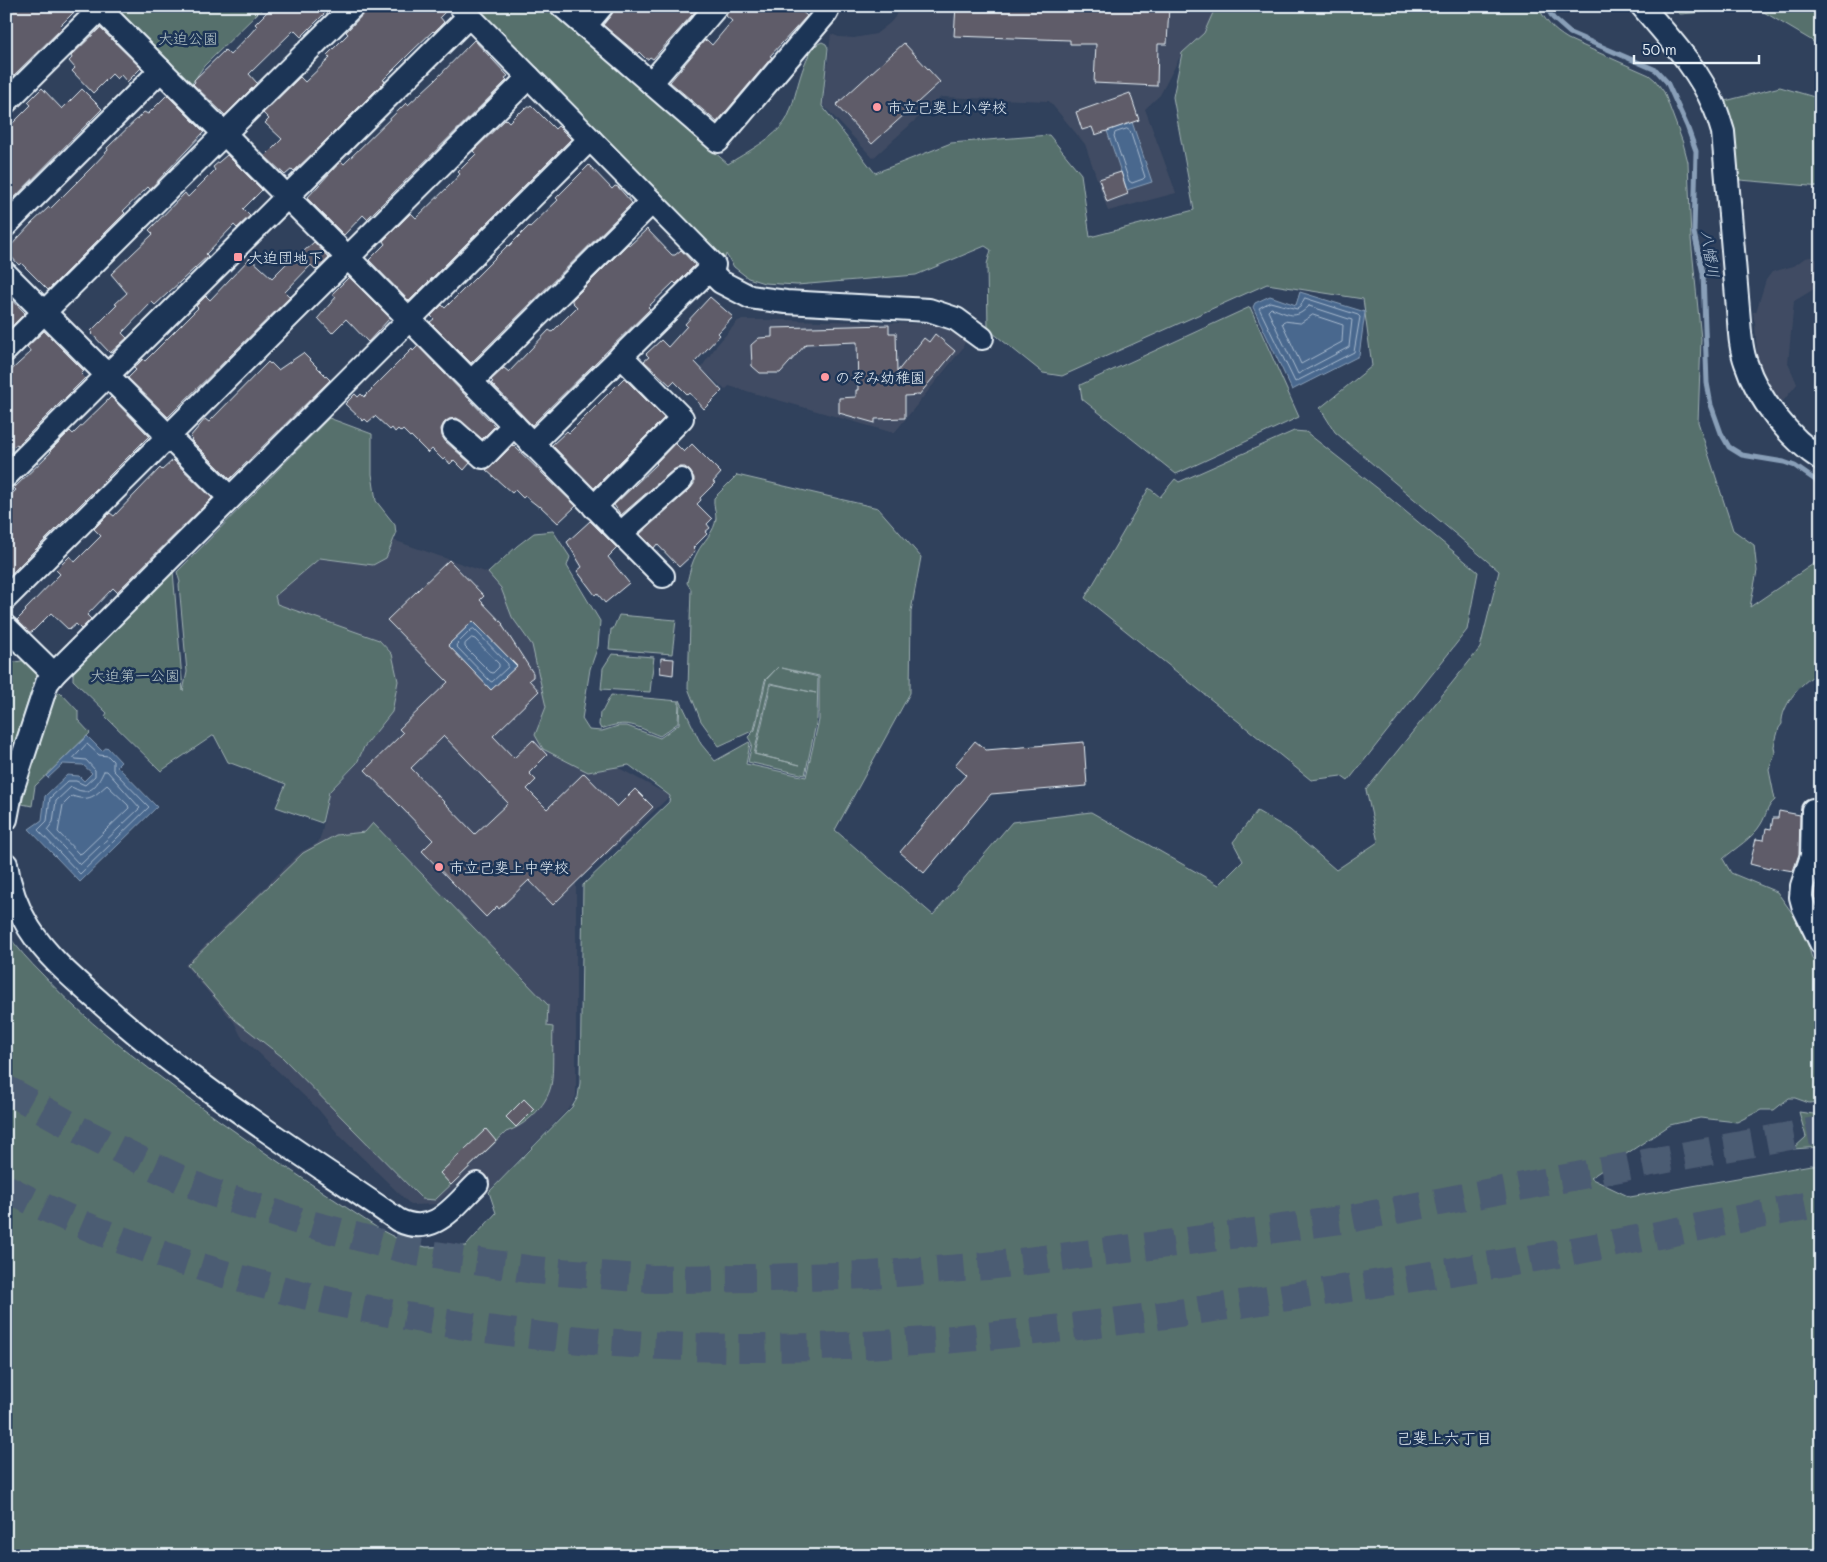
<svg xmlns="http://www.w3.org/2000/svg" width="1827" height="1562" font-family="Mali,'Klee One',sans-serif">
<rect width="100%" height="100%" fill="#30415c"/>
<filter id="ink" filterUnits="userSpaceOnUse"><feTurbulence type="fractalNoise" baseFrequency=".02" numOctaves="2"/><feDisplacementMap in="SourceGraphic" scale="10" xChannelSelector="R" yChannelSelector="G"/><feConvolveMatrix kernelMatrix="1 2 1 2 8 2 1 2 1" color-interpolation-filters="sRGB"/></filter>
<g filter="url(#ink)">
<!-- built -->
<g fill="#414c63">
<polygon points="899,6 1216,6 1204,33 1182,53 1160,95 1145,109 1176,193 1108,211 1085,144 1049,101 941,97 873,158 823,105 831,34 839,37 854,38 876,34 890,23 895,17"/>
<polygon points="1811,257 1821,261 1821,285 1794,301 1788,363 1797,384 1779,406 1763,376 1757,355 1755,321 1754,320 1753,312 1756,312 1766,280 1772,272 1794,266 1805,258"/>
<polygon points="742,320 784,320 936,324 966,339 962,349 894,433 729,386 725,390 701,368 717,345 738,321"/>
<polygon points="393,540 488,573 501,588 512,617 532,645 546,707 535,735 588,772 617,767 670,796 576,883 576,1096 571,1106 486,1194 468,1175 436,1204 411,1205 339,1135 319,1110 241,1036 234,1022 185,965 301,852 318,843 322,832 329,793 358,763 364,747 392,712 398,681 392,654 379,640 277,604 275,596 320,558 373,565 386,558"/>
</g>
<!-- green -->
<g fill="#566f6c" stroke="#9fb0b2" fill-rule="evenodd">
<polygon points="115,6 264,6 264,7 204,66 189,88 158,50"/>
<path d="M469 6H546L728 164C745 153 775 138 786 120 797 102 801 49 822 42L826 44 828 48 822 106 875 173 951 143 1049 135 1081 174 1090 237 1194 210 1173 97 1182 53 1204 33 1216 6H1538C1545 21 1553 30 1568 39L1649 75 1655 80 1664 92 1683 143 1688 162 1691 239 1701 339 1698 422 1733 530 1754 545 1757 571 1750 607 1819 560H1821V673C1804 677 1780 707 1782 724L1779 728 1774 746 1775 753 1769 770 1775 800C1767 806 1766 816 1761 824 1753 838 1735 848 1723 859L1731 873 1777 892 1803 928 1812 958 1821 968V1099L1817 1102 1809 1103 1795 1098H1789L1774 1110H1761L1737 1122 1700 1118 1670 1125 1590 1178 1630 1197 1811 1165 1821 1166V1556H6V932C17 948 29 961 43 975 68 1002 95 1026 124 1049 206 1114 292 1172 379 1229L398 1239 426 1247 466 1246 496 1213 489 1192 572 1107 578 1097 580 1083 583 885 669 802 670 796 629 765 588 772 543 749 535 735 546 707 532 645 512 617 501 588 488 573 517 546 534 533 553 531 570 557 567 566 600 621 598 646 590 669 582 719 589 730 602 731 618 726H627L660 738 679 724 680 700 701 744 715 761 749 742 750 744 746 764 806 777 819 720V676L782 668 818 677 817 719 805 775 748 762 752 744 748 737 755 730 766 680 778 667 765 680 754 730 719 746 701 721 688 688 691 589 687 583C689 573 692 562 697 553 703 541 715 532 716 518 716 511 713 505 714 498L737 475 878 508 921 557 911 611 910 693 835 830 933 915 1012 822 1091 812 1219 885 1243 861 1233 842 1257 811 1290 830 1336 870 1378 842 1366 790 1480 648 1499 571 1335 432 1320 408 1372 366 1363 299 1267 284 1062 376 1043 373 988 329 987 264 991 250 985 246 916 275 797 285 764 283 748 278 734 267 726 254 723 266ZM770 683 816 693 771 684 755 754 800 765 754 754Z"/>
<polygon points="1671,6 1821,6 1821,49 1811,40 1757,8 1680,14"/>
<polygon points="1780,87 1821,99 1821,187 1740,180 1732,129 1725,101"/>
<polygon points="1250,307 1299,417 1176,474 1082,399 1080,385"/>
<polygon points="329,418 372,434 372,474 376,501 395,525 396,534 386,558 373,565 320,558 275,596 277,604 379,640 392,654 398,681 392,712 364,747 357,763 329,792 322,823 276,807 286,784 228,762 214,735 161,771 105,716 107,713 73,680 73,671 173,571 183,691 187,672 179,585 180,582 177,572"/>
<polygon points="1294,431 1306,432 1381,491 1478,572 1467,630 1348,781 1341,776 1311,780 1085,598 1149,488 1160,497 1175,479 1179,482"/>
<polygon points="619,615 676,620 672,654 609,649 611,629 613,629"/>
<polygon points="612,654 654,657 650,692 601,689 603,668"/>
<polygon points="26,660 38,675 31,692 6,769 6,664"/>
<polygon points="60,692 78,711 78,720 90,733 35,786 32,806 22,804 26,784 53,698"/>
<path d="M611 695 679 701 678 723 660 736C634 726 629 719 601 729L599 725 600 712H602Z"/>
<path d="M373 823 548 1005 547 1026 553 1027C552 1043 554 1071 551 1086 546 1107 526 1125 506 1132L435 1200 422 1199 281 1056 235 1020 187 965 303 853 336 835 365 832Z"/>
<polygon points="1799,1112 1821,1115 1821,1147 1793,1149 1806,1137"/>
</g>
<!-- water -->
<g fill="#49688e" stroke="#899fb8">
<polygon points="1132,122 1152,182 1127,190 1107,131"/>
<polygon points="1300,292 1365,312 1359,356 1292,390 1253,307 1255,303 1270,296 1296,305"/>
<polygon points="473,621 517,666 491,690 448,645"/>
<polygon points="87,736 102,751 107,747 121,762 117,766 157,807 80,882 29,829 42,820 45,796 67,775 79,776 84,781 92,773 83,765 63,764 48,778 46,776"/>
</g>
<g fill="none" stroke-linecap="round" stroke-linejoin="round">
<!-- shore -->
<g stroke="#a8bace" stroke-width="1">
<polygon points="1127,129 1130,131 1145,177 1143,179 1132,183 1129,181 1114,136 1115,133"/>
<polygon points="1305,298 1358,315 1360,317 1354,352 1295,382 1259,308 1270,302 1297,309 1300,307"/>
<path d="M1309 306 1352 320 1349 347 1298 374 1268 311 1271 308C1289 314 1295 321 1309 306Z"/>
<polygon points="1313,315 1343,325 1342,342 1301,364 1282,323 1284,321 1300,323"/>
<polygon points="474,629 508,664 508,667 492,682 490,681 456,646 457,644 471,630"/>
<polygon points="472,638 475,639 499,664 499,667 493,673 490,672 465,647 465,644"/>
<polygon points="87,744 99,755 108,756 113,761 113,770 149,807 80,874 38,830 47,821 50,798 68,781 76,781 85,785 95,776 95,770 86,760 76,759 74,758"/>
<path d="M104 771H107L140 808 80 865 47 830 53 822 56 801 71 787C75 788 78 791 82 791 94 793 100 779 104 771Z"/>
<path d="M107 785 128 805 129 808 82 853 79 854 58 832 63 805 72 796C90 802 94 796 107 785Z"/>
</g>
<!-- stream -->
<polyline stroke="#899fb8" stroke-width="5" points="1546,6 1553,18 1570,33 1656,70 1667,82 1687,126 1696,151 1694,233 1703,273 1707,383 1711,405 1721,433 1729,447 1742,455 1784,462 1795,466 1821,484"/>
</g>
<!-- building -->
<g fill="#5e5c69" stroke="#e8f1f8" fill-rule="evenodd">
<polygon points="6,6 80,6 60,26 62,28 12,77 6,71"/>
<polygon points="273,6 332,6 301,37 294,30 249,74 257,83 225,115 193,84 195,82 194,80 225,50 230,55 250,34 257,26 255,24"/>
<polygon points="371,6 447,6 447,10 440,17 444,22 434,32 433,31 411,52 383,80 385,81 314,152 294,171 292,169 285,175 265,156 282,139 265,123 269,119 263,113 300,77 305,82 330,58 327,55 348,34 346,32"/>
<polygon points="615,6 700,6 653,59 650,57 648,59 646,59 639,52 638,54 603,25 612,14"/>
<polygon points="730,6 796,6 807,16 770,56 772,57 717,122 670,82 704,41 707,40 712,45 732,21 726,16"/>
<polygon points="956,6 1169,6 1167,44 1158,44 1157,86 1094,83 1096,44 1070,44 1070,40 954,36"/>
<polygon points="100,28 141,68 127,82 121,75 117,79 112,74 93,93 72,71 75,68 69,61 72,58 71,56"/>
<polygon points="474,40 508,76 505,78 507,80 367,219 363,215 344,235 307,198 341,161 344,164 406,103 408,105 435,80"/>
<polygon points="904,43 940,82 872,144 836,105"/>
<polygon points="42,88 62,109 82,89 102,109 6,206 6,130 31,105 28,102"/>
<polygon points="1130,93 1139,120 1095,135 1092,127 1082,130 1076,112"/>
<polygon points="167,95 204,132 150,189 148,187 123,211 125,213 48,290 21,263 19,265 6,251 32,223 49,207 50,209 92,167 108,150 107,148 144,112 148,114"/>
<polygon points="531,105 555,129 558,126 571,139 409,301 369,260 385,244 383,241 411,213 416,218 450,185 460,174 458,172 476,154 473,151 506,119 509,122 519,112 520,113 525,108 526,109"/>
<polygon points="227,155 262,190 243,209 250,216 237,228 234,225 206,254 208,256 155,305 152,302 122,333 127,338 110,353 92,334 93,333 91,331 117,305 115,304 127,293 111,274 153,234 149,230 185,193 188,197 215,170 213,167"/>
<polygon points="589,165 612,189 615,186 618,187 632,203 471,363 430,322 434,319 431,316 442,305 445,308 508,245 509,246 529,226 530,227 558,200 556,198"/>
<polygon points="1121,172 1128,194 1107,202 1099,179"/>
<polygon points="647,229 672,255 675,255 681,250 695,265 676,284 674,282 648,307 650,309 532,425 491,383 493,382 491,380 504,368 509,372 549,330 552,332 577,307 572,302 572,300 628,244 630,245"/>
<polygon points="314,242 329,258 316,270 311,265 285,292 290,297 168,417 128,378 136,370 134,368 143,359 145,361 198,308 196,306 206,296 210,300 250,258 272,278 292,258 294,260"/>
<polygon points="349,277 390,318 368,342 346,319 332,333 318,318 336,297 332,294"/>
<polygon points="6,293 25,313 9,329 6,326"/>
<polygon points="710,297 733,317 718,333 720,335 695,362 722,391 704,409 690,393 688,395 674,381 670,385 644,361 649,357 646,354 661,340 668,347 687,326 685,324"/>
<polygon points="889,325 889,333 896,333 897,372 924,338 929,342 935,334 955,351 919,395 905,396 905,418 875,419 875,423 839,413 839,398 856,397 856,390 858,390 857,342 806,344 780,373 760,373 752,366 751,345 759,338 772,337 772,328"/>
<polygon points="44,331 84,371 81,374 85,378 18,445 17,444 13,447 6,440 6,375 31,352 27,347"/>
<polygon points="418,346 495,426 482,439 457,418 449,419 444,423 441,429 442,436 445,441 470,463 464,470 454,460 450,464 445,458 443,460 432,449 428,453 411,436 410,437 403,430 401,432 398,429 395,432 392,428 390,430 375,416 368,422 365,419 363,421 361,419 345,404 355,394 358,397 361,394 364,397 412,349 413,351"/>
<polygon points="303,353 330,380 230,479 191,440 192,439 190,437 205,419 209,422 268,362 270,364 271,363 278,370"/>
<polygon points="624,378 664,418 594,488 552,445 567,431 569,433"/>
<polygon points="111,397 149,436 6,579 6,499 16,490 14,488 51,452 50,451 70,431 73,434"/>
<polygon points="675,443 684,452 692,444 721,473 713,482 715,483 700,498 701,500 697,504 712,519 707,524 710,528 705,532 707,534 693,548 695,550 693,554 679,567 657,544 654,548 640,534 690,489 694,484 694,478 690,471 685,467 679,467 673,470 621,515 614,505 657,464 656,463"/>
<polygon points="513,445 576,506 558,523 540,506 539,507 525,496 523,498 515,490 512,493 486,470 492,466"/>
<polygon points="173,460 212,498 117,592 113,588 87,615 91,619 81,629 76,624 69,630 51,613 32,632 29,632 17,620 26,611 25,610 60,574 56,570 70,556 75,562 101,536 94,529 110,513 114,516 160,468 162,470"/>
<polygon points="590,521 617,548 608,557 629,583 605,603 597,593 595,595 577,571 582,567 567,542"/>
<path d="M449 560 484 596 480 600 503 624 502 625 533 673V677L529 680 539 691 493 736 514 758 533 740 547 755 529 773 536 780 527 789 547 809 584 773 617 807 635 789 653 807 553 905 529 880 499 909 497 906 486 917 422 851 433 840 365 770 403 733 399 729 448 682 387 620ZM473 621 517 666 491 690 448 645ZM444 736 508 803 475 834 411 768Z"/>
<polygon points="661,658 674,659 673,675 660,673"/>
<polygon points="975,741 986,750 1084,742 1087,786 991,794 924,873 900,852 966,775 955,765"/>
<polygon points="1779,811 1800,815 1799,854 1793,871 1770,867 1769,869 1750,864 1756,839 1764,840 1766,828 1771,829 1773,818 1778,818"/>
<polygon points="1821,875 1821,912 1814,896 1815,889"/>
<polygon points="524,1099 534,1109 516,1127 506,1117"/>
<polygon points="486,1129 496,1141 451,1185 440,1173"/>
</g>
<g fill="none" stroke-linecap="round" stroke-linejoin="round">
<!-- highway-tunnel -->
<g stroke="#4c5b73" stroke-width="28" stroke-dasharray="28 14" stroke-linecap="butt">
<polyline points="6,1089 72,1126 146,1163 207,1191 302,1222 415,1252 534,1270 652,1279 766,1278 870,1275 987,1266 1166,1244 1348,1219 1821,1130"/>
<path d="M6 1188C111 1244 232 1280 348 1305 484 1333 624 1349 763 1348 937 1347 1110 1324 1281 1298 1363 1286 1446 1273 1529 1259 1626 1242 1723 1222 1821 1203"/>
</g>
<!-- minor casing -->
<g stroke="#e8f1f8" stroke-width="26">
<g id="minor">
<polyline points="97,6 409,319 663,576"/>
<polyline points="562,6 718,141 827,12 820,6"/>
<path d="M1642 6C1668 37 1698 68 1714 106 1718 114 1720 123 1723 132L1739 321C1740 335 1741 350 1746 363 1757 398 1790 439 1821 459"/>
<polyline points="469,16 714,265 532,444"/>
<polyline points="585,26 602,6"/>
<polyline points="651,83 717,6"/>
<polyline points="6,102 100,9"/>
<polyline points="6,225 161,70"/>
<polyline points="709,270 721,282 750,297 786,302 929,310 956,319 982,338"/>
<polyline points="6,274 230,498"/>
<polyline points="6,350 353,6"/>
<polyline points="471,382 652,202"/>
<polyline points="454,431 483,457 514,425"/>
<polyline points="6,476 469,16 460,6"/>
<polyline points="594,507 682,418 621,356"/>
<polyline points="621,533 681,480"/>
<polyline points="6,598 529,77"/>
<polyline points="6,627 54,674"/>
<polyline points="1821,810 1813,810 1812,856 1802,886 1801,897 1804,908 1821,943"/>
<polyline points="6,819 11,793 47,683 54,674 590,139"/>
<path d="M6 864C9 886 17 908 29 928 47 957 76 981 102 1004 193 1086 298 1151 398 1220 434 1238 454 1206 477 1184"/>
</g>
</g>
<!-- minor -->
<use href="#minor" stroke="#1d3557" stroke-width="22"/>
</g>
</g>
<!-- markers -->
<g fill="#ff9aa2" stroke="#1d3557" stroke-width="2">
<circle cx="877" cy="107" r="5"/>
<rect x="233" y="252" width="10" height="10" rx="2.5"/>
<circle cx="825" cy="377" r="5"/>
<circle cx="439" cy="867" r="5"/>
</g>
<g text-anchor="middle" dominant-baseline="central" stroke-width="5" stroke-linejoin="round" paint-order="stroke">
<!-- park labels -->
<g font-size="15" fill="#b5c4c7" stroke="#1d3557">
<text x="188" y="38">大迫公園</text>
<text x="135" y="675">大迫第一公園</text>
</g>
<!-- poi labels -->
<g font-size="15" fill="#e8f1f8" stroke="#1d3557" text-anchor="start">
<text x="887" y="107">市立己斐上小学校</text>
<text x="248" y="257">大迫団地下</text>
<text x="835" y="377">のぞみ幼稚園</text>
<text x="449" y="867">市立己斐上中学校</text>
</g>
<!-- water labels -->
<g font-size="16" font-style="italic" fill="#b0c1d3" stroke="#1d3557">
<text transform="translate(1711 254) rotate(82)">八幡川</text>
</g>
<!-- neighbourhood labels -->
<g font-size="16" fill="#e8f1f8" stroke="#1d3557">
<text x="1444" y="1437">己斐上六丁目</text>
</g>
</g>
<!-- margin -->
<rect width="1827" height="1562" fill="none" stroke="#1d3557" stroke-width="25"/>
<rect x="12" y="12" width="1802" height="1537" fill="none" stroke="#e8f1f8" stroke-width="2" filter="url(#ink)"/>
<!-- scale -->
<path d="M1634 55v8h125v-8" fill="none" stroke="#e8f1f8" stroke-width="2.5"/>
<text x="1642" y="55" font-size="15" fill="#e8f1f8" stroke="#1d3557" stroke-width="4" paint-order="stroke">50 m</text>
</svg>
